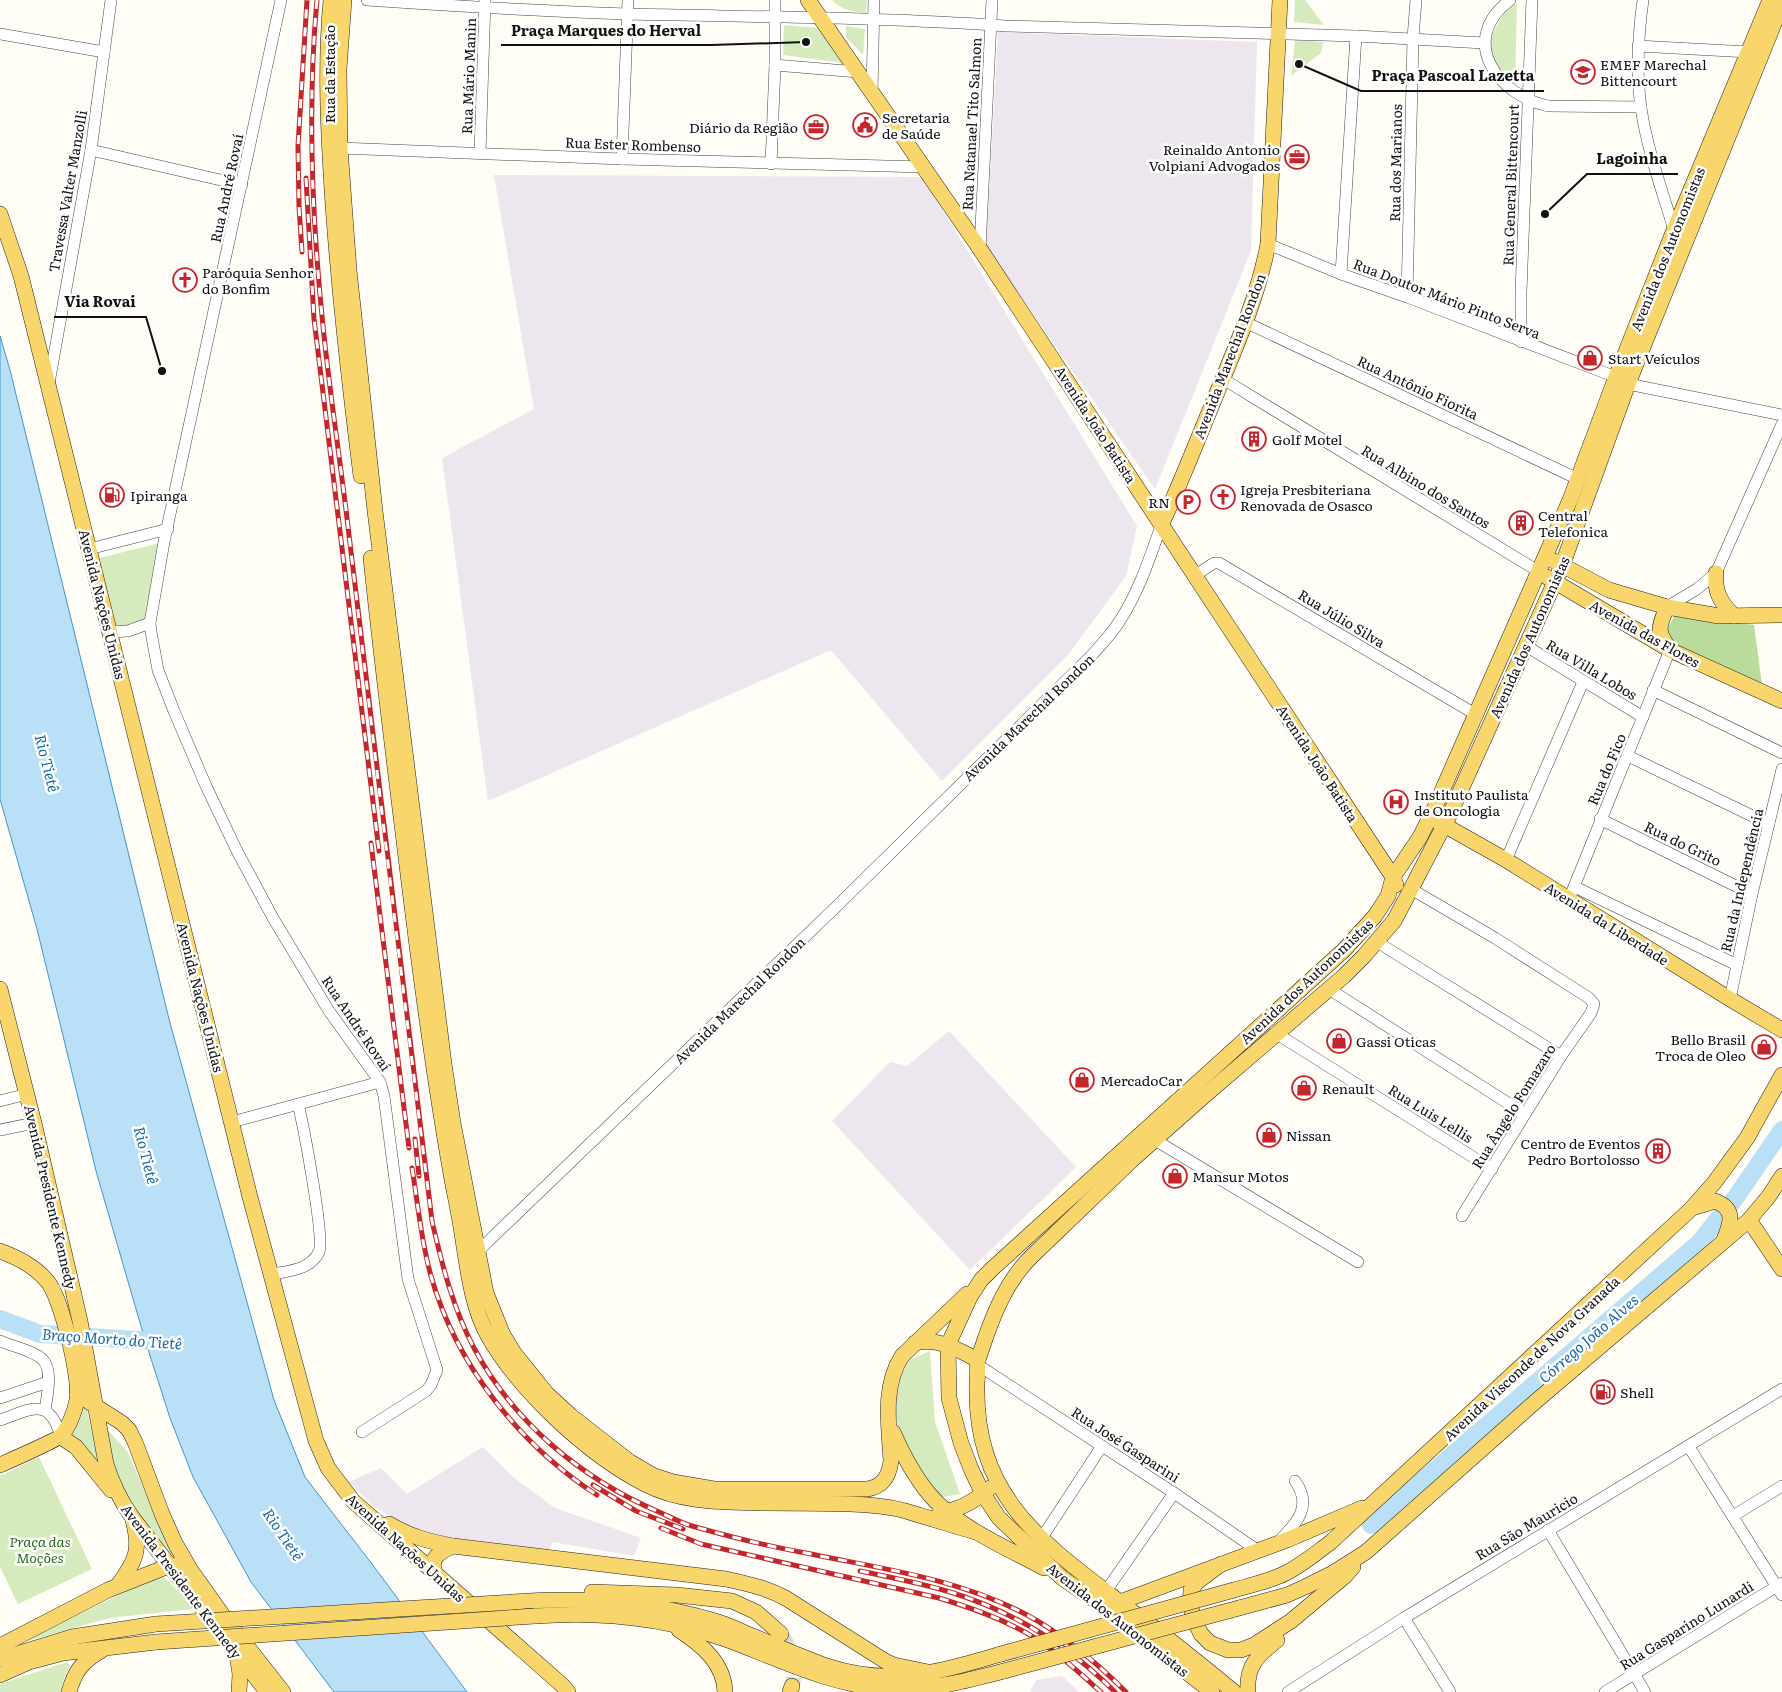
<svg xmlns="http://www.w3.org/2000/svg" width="1782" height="1692" font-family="Literata,serif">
<rect width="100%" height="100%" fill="#fffdf5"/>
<!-- industrial -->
<g fill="#eee6ef">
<polygon points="998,32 1257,42 1251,251 1155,489 986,246"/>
<polygon points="494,175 922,177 1137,526 1126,576 1068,655 942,781 831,650 488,801 442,458 534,409"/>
<polygon points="949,1031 1076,1167 970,1270 832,1121 890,1062 907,1066"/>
<polygon points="483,1447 514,1478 555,1508 641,1538 634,1556 553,1542 546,1554 415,1532 375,1507 348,1482 381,1468 407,1494"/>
<polygon points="1062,1676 1079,1692 1030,1692 1036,1680"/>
</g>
<!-- green -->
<g fill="#d5ebbd">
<path d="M832 0H867L866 13C854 12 841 10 832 0Z"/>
<polygon points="1295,0 1305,0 1324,25 1294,22"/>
<polygon points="1517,4 1515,85 1499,74 1491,56 1491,36 1508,6"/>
<polygon points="784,25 819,28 844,63 783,55"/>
<polygon points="846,26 865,29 863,55 846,37"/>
<polygon points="1295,40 1323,42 1321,53 1291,76"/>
<polygon points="164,542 150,623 110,632 91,560"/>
<polygon points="930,1351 935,1422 960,1494 942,1497 932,1490 901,1439 894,1407 902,1373 910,1360"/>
<polygon points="82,1405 87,1410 98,1463 68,1435"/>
<polygon points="104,1426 128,1452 158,1523 176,1557 168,1556 136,1509 112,1466"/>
<polygon points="39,1457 92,1569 18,1604 0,1567 0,1476"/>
<polygon points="161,1574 179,1592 192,1609 109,1618 23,1642"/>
<polygon points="67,1662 70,1666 64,1677 61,1692 0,1692 0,1684"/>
</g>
<!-- forest -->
<polygon fill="#b9dc9c" points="1675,615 1754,625 1762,685 1671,645 1667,630"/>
<!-- water -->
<polygon fill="#b9e0f7" stroke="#3f96cf" points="0,336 10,370 170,1023 274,1400 305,1477 372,1564 467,1692 334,1692 251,1582 193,1477 170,1418 145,1340 96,1171 37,929 0,799"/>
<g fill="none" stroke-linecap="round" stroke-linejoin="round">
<!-- river -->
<g stroke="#b9e0f7" stroke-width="18">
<polyline points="0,1319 40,1334 168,1342"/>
<polyline points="1371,1525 1699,1243 1736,1197 1782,1130"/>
</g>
<!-- major-tunnel -->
<path stroke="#dbdad3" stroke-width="15" stroke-dasharray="15 8" stroke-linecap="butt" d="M781 1634C791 1649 797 1667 792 1686"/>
<!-- minor casing -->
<g stroke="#444" stroke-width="12">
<g id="minor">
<polyline points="281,0 164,542 150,623 151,632 158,670 174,711 206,786 238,853 273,918 329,1011 380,1082 384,1096 408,1279 437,1370 431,1385 426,1391 362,1432"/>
<path d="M367 0C454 6 541 11 628 14 754 17 880 17 1006 26L1356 36 1484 43"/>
<path d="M1510 0C1458 39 1496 95 1548 106L1641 107"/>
<path d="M1643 0C1638 36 1636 72 1641 108 1647 149 1662 190 1674 230"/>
<polyline points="0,34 104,52"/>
<polyline points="1638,46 1749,52"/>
<polyline points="775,65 858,72"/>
<polyline points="872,94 874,0"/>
<polyline points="340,148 622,159 925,167"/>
<polyline points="91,150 242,185"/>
<polyline points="480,153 485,0"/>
<polyline points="622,159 628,0"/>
<polyline points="771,164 775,65 775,0"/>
<polyline points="1268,244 1341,274 1407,297 1616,377"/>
<polyline points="980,249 992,0"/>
<polyline points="1341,274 1356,36"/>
<polyline points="1407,297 1413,38 1416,0"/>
<polyline points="1245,322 1578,479"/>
<polyline points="1521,342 1521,292 1532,0"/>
<polyline points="1223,379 1538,571"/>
<polyline points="49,383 91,150 111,0"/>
<polyline points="1628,384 1782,415"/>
<polyline points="89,549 168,529"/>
<polyline points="1194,576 1214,563 1219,563 1475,714"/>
<polyline points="1667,607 1697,589 1716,573 1782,424"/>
<polyline points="110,632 128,631 150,623"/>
<polyline points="1526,646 1643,717"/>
<polyline points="1653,690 1782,753"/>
<polyline points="1628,756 1769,824"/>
<polyline points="1600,819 1752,894"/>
<polyline points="1506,860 1583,682"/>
<polyline points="1575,887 1737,965"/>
<polyline points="1411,889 1495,938 1589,998 1594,1004 1591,1013 1561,1056 1462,1216"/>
<polyline points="1569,899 1670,650"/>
<polyline points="1377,942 1561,1056"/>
<polyline points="1329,989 1525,1114"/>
<polyline points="1730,999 1752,894 1782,769"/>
<polyline points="1277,1034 1492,1169"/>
<polyline points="0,1101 27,1094"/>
<polyline points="232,1122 380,1082"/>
<polyline points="0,1130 34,1123"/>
<polyline points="1155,1140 1358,1262"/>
<path d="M473 1256 838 905 1090 657C1100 646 1111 635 1119 622 1139 592 1150 557 1162 523"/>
<path d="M272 1274C289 1271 310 1270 319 1252 325 1238 303 1124 298 1104"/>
<path d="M0 1341C11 1346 35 1351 43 1360 53 1370 47 1397 45 1410"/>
<polyline points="978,1365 1174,1493 1257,1550"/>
<polyline points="0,1398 48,1382"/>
<path d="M0 1420C32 1409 49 1396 61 1437"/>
<polyline points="1689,1447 1782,1595"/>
<polyline points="1733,1516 1782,1486"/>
<polyline points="1548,1530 1645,1692"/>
<polyline points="1041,1539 1102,1446"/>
<path d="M1279 1541C1297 1523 1313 1506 1295 1481"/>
<polyline points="1106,1591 1174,1493"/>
<polyline points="1404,1618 1450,1692"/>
<polyline points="1288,1692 1404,1618 1782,1389"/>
<polyline points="1605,1692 1782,1583"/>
</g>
</g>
<!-- major casing -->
<g stroke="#222" stroke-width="16">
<g id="major">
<path d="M331 0C325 63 328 127 332 189 338 285 349 380 361 476"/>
<path d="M344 0 339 69 340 148 349 270 375 511 444 1064 453 1123 486 1293 503 1335 514 1353 547 1394 571 1416 630 1462 654 1476 673 1482 714 1489H867C883 1487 889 1476 891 1461 889 1426 882 1387 902 1356L967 1294"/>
<polyline points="808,0 980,249 1393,877 1396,885"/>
<polyline points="0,214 21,276 250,1197 316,1441 328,1468 353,1501 562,1685 568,1692"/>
<path d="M1162 523C1181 483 1197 441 1214 400 1235 349 1258 297 1268 244L1280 0"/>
<path d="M371 558C381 655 393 752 405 849 418 958 432 1066 451 1174 455 1196 460 1218 463 1240 468 1271 472 1306 487 1334 518 1390 588 1455 645 1484 682 1503 723 1502 764 1503 792 1503 821 1503 849 1504 869 1505 892 1506 912 1513 933 1519 954 1526 976 1532"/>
<polyline points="1554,561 1609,590 1667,607 1719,616 1782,615"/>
<path d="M1716 573C1714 592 1721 603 1734 616"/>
<polyline points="1547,577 1670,650 1782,701"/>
<path d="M1667 607C1659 627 1656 630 1669 648"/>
<polyline points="1437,821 1506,860 1730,999 1782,1030"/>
<path d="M0 989 34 1123 80 1321 106 1464C112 1483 120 1500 132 1517L267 1692"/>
<path d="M1695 1207 1715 1201C1736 1209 1731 1223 1724 1240"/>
<polyline points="1749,1220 1782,1269"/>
<path d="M0 1251C18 1258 35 1266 48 1282 61 1298 81 1379 77 1400 75 1411 69 1426 62 1435 59 1439 9 1461 0 1465"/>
<path d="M915 1343C938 1337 958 1350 978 1360"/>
<polyline points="77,1390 89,1402 122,1423 129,1430 135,1442 162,1514 175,1543 190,1569 224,1617 283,1692"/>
<path d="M893 1432C903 1455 914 1476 930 1495 957 1527 1007 1548 1044 1568"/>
<polyline points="61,1437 76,1447 111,1490"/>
<path d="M940 1512C959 1511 976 1500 990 1488"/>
<path d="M389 1524C411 1537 428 1541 453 1546L726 1579C748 1584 768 1588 787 1599L885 1661 894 1665 933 1673"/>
<polyline points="1221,1564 1197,1582 1191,1590 1190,1604 1194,1619 1201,1634 1210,1643 1228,1650 1241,1650 1254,1645 1291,1621 1345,1576 1353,1567"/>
<path d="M435 1573C429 1557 440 1552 453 1546"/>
<path d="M118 1585C136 1561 141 1550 133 1520"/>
<path d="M1234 1590C1252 1585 1270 1581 1286 1573 1302 1565 1316 1553 1331 1542L1691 1209 1714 1183 1747 1138 1782 1075"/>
<polyline points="592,1592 677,1595 732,1601 756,1612 781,1634"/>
<path d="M513 1602C580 1597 650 1602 715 1621 727 1624 738 1630 750 1635 775 1645 801 1657 827 1666 891 1687 939 1672 1001 1654"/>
<polyline points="1120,1602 1287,1540 1362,1508"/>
<polyline points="1239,1608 1287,1595 1305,1587 1331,1574 1366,1552 1535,1402 1749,1220 1769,1196 1782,1176"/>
<path d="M535 1616C599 1611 665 1618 725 1639 777 1658 832 1686 888 1689 928 1691 966 1681 1004 1671"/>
<path d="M679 1630C702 1645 724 1663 725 1692"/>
<polyline points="0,1646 108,1590 171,1565 179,1566"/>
<polyline points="237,1655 240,1674 239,1692"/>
<polyline points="0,1659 72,1637 156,1624"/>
<polyline points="0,1675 29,1662 63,1653 156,1642"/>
<path d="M69 1692C75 1670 83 1661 102 1650"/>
<polyline points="790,1692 792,1686"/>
<polyline points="1212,1692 1097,1602 1062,1578 999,1518 983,1494 971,1469 961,1443 949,1398 948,1345 970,1297 981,1280 993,1268 1344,950 1375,916 1388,896 1393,877 1420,837 1435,807 1570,500 1616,377 1674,230 1770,0"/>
<path d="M1234 1692C1197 1661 1160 1632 1121 1603 1040 1541 974 1496 977 1383 978 1376 977 1368 978 1360 980 1353 983 1346 985 1339 996 1308 1008 1280 1031 1257L1132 1160 1203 1097 1344 976 1364 956 1394 921 1411 889 1450 814 1562 566 1628 384 1782 4"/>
<path d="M1248 1692C1246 1666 1258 1655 1277 1640"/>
</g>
</g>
<!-- minor -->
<use href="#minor" stroke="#fff" stroke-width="11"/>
<!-- major -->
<use href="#major" stroke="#f9d66b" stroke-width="15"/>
<!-- rail casing -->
<g stroke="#c4262e" stroke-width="5">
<g id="rail">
<path d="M317 0C307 108 312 219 323 326 330 396 341 465 349 535 376 763 403 992 432 1221 442 1265 453 1308 474 1348 514 1423 582 1479 659 1512 670 1517 681 1523 692 1526 731 1537 771 1547 811 1554 883 1569 960 1579 1027 1615 1064 1635 1096 1662 1126 1692"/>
<polyline points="306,178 314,319 379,851"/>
<polyline points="302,252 299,207 298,146 307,0"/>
<polyline points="371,843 409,1148"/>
<polyline points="415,1139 419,1176"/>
<path d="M412 1168C418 1204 421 1241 431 1276 456 1365 520 1445 597 1495"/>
<polyline points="593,1485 636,1511 683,1529"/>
<path d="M661 1528 701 1544 939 1598C965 1606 990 1614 1015 1627 1047 1642 1075 1669 1101 1692"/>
<path d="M860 1571C890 1577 920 1583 950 1592 1012 1611 1069 1646 1115 1692"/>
</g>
</g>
<!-- rail -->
<use href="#rail" stroke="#fff" stroke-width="3" stroke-dasharray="9" stroke-linecap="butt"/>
<!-- major-bridge casing -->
<g stroke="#222" stroke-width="16" stroke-linecap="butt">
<g id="major-bridge">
<polyline points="156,1624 513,1602"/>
<polyline points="156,1642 535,1616"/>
<polyline points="1001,1654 1234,1590"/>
<polyline points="1004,1671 1239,1608"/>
</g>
</g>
<!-- major-bridge -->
<use href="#major-bridge" stroke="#f9d66b" stroke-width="15"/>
</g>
<!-- icons -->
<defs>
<g id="school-ring" transform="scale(1.25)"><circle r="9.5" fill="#fff" stroke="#c4262e" stroke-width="1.5"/><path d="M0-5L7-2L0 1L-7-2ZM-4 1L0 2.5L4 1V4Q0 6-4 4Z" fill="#c4262e"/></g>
<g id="civic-ring" transform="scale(1.25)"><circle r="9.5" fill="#fff" stroke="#c4262e" stroke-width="1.5"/><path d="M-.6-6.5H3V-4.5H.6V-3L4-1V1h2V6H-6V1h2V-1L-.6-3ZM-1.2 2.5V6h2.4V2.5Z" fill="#c4262e"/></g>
<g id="office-ring" transform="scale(1.25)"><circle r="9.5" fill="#fff" stroke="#c4262e" stroke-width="1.5"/><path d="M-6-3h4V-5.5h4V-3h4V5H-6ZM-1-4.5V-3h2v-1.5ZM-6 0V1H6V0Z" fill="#c4262e"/></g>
<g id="church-ring" transform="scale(1.25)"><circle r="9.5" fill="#fff" stroke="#c4262e" stroke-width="1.5"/><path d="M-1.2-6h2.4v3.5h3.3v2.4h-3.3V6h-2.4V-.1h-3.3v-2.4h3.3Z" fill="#c4262e"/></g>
<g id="shop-ring" transform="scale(1.25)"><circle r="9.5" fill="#fff" stroke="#c4262e" stroke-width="1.5"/><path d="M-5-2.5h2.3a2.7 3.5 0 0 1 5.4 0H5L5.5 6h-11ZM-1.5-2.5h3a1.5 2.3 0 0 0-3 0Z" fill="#c4262e"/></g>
<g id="building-ring" transform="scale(1.25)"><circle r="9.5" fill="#fff" stroke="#c4262e" stroke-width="1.5"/><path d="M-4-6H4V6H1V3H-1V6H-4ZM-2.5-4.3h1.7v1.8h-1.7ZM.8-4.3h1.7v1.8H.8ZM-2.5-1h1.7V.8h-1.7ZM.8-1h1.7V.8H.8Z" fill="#c4262e"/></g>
<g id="fuel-ring" transform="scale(1.25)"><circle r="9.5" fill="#fff" stroke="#c4262e" stroke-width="1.5"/><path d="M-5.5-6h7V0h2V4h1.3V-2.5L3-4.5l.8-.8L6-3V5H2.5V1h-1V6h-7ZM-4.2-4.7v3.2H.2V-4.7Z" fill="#c4262e"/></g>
<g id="parking-ring" transform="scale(1.25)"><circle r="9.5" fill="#fff" stroke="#c4262e" stroke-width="1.5"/><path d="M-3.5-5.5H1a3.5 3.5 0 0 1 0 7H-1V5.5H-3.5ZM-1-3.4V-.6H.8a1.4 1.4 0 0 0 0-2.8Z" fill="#c4262e"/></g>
<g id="hospital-ring" transform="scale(1.25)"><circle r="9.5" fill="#fff" stroke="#c4262e" stroke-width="1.5"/><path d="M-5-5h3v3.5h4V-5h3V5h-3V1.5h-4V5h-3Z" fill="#c4262e"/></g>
</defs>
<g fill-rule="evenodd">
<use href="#school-ring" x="1583" y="72"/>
<use href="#civic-ring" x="865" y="125"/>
<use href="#office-ring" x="816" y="127"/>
<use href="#office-ring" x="1297" y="157"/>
<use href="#church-ring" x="185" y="280"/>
<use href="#shop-ring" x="1590" y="358"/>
<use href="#building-ring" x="1254" y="439"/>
<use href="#fuel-ring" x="112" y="495"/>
<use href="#church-ring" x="1223" y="497"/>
<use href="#parking-ring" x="1188" y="502"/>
<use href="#building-ring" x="1521" y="523"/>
<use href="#hospital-ring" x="1396" y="802"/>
<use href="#shop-ring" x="1339" y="1041"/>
<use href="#shop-ring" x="1764" y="1047"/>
<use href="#shop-ring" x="1082" y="1080"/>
<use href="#shop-ring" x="1304" y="1088"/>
<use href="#shop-ring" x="1269" y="1135"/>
<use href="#building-ring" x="1658" y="1151"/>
<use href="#shop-ring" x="1175" y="1176"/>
<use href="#fuel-ring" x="1603" y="1392"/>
</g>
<g text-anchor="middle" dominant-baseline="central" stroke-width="5" stroke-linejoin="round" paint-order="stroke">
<!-- poi labels -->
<g font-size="14" fill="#111" stroke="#fff" text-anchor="start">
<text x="1600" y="64">EMEF Marechal<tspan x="1600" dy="16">Bittencourt</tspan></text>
<text x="882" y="117">Secretaria<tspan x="882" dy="16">de Saúde</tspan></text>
<text x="798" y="127" text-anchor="end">Diário da Região</text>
<text x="1280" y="149" text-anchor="end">Reinaldo Antonio<tspan x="1280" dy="16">Volpiani Advogados</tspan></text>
<text x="202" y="272">Paróquia Senhor<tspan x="202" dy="16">do Bonfim</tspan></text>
<text x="1608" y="358">Start Veículos</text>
<text x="1272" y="439">Golf Motel</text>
<text x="1240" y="489">Igreja Presbiteriana<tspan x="1240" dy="16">Renovada de Osasco</tspan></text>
<text x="130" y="495">Ipiranga</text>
<text x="1170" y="502" text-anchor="end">RN</text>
<text x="1538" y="515">Central<tspan x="1538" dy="16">Telefonica</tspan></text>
<text x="1414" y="794">Instituto Paulista<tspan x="1414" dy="16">de Oncologia</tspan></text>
<text x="1746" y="1039" text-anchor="end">Bello Brasil<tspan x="1746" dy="16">Troca de Oleo</tspan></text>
<text x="1356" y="1041">Gassi Oticas</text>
<text x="1100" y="1080">MercadoCar</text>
<text x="1322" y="1088">Renault</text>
<text x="1286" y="1135">Nissan</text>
<text x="1640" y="1143" text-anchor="end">Centro de Eventos<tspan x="1640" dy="16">Pedro Bortolosso</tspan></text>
<text x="1192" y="1176">Mansur Motos</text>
<text x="1620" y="1392">Shell</text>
</g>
<!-- street labels -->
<g font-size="14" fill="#111" stroke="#fff">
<text transform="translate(329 74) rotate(-90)">Rua da Estação</text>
<text transform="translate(468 76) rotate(-88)">Rua Mário Manin</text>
<text transform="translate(971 124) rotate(-87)">Rua Natanael Tito Salmon</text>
<text transform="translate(633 144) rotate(2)">Rua Ester Rombenso</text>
<text transform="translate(1395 163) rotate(-89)">Rua dos Marianos</text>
<text transform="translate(1510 185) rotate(-88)">Rua General Bittencourt</text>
<text transform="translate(226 188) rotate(-78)">Rua André Rovaí</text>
<text transform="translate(67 191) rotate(-80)">Travessa Valter Manzolli</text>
<text transform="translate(1667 249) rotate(-68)">Avenida dos Autonomistas</text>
<text transform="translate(1447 298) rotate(21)">Rua Doutor Mário Pinto Serva</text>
<text transform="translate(1229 356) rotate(-69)">Avenida Marechal Rondon</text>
<text transform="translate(1418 387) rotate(25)">Rua Antônio Fiorita</text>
<text transform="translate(1096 424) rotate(57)">Avenida João Batista</text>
<text transform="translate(1426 486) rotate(31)">Rua Albino dos Santos</text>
<text transform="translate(103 604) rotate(76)">Avenida Nações Unidas</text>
<text transform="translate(1342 618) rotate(31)">Rua Júlio Silva</text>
<text transform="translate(1645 633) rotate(29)">Avenida das Flores</text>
<text transform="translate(1529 637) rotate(-66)">Avenida dos Autonomistas</text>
<text transform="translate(1592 669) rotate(31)">Rua Villa Lobos</text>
<text transform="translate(1028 717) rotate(-44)">Avenida Marechal Rondon</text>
<text transform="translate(1318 763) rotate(57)">Avenida João Batista</text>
<text transform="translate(1606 769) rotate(-67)">Rua do Fico</text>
<text transform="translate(1683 843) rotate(26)">Rua do Grito</text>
<text transform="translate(1741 880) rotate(-77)">Rua da Independência</text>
<text transform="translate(1607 923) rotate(32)">Avenida da Liberdade</text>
<text transform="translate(1306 981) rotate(-43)">Avenida dos Autonomistas</text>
<text transform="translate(201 997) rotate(76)">Avenida Nações Unidas</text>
<text transform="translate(739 1000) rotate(-44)">Avenida Marechal Rondon</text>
<text transform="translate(357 1023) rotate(56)">Rua André Rovaí</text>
<text transform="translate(1513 1106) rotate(-58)">Rua Ângelo Fomazaro</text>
<text transform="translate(1431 1113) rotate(32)">Rua Luis Lellis</text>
<text transform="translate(51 1197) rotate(77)">Avenida Presidente Kennedy</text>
<text transform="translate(1531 1358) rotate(-43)">Avenida Visconde de Nova Granada</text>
<text transform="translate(1126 1444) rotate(33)">Rua José Gasparini</text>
<text transform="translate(1526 1526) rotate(-31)">Rua São Mauricio</text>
<text transform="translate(406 1547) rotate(42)">Avenida Nações Unidas</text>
<text transform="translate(182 1581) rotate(53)">Avenida Presidente Kennedy</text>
<text transform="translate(1118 1619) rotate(38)">Avenida dos Autonomistas</text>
<text transform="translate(1686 1625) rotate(-32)">Rua Gasparino Lunardi</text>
</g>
<!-- park labels -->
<g font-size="14" font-style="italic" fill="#2f6b1f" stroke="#fff">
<text x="40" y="1541">Praça das<tspan x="40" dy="16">Moções</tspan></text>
</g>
<!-- water labels -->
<g font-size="15" font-style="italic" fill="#1768a6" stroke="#fff">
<text transform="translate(48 763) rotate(76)">Rio Tietê</text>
<text transform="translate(147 1155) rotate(76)">Rio Tietê</text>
<text transform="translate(112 1338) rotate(4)">Braço Morto do Tietê</text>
<text transform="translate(1588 1338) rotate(-41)">Córrego João Alves</text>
<text transform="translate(284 1534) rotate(56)">Rio Tietê</text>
</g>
</g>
<!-- callouts -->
<path fill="none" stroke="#111" stroke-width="2" d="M806 42L711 45H501M1299 64L1361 91H1544M1545 214L1587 174H1678M162 371L146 317H54"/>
<g fill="#111" stroke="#fff" stroke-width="2">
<circle cx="806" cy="42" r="5"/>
<circle cx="1299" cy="64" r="5"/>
<circle cx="1545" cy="214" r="5"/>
<circle cx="162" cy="371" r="5"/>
</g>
<g font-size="15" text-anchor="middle" font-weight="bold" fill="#111" stroke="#fff" stroke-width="5" stroke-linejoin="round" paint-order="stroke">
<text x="606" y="36">Praça Marques do Herval</text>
<text x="1453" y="81">Praça Pascoal Lazetta</text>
<text x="1632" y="164">Lagoinha</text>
<text x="100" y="307">Via Rovai</text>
</g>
</svg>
